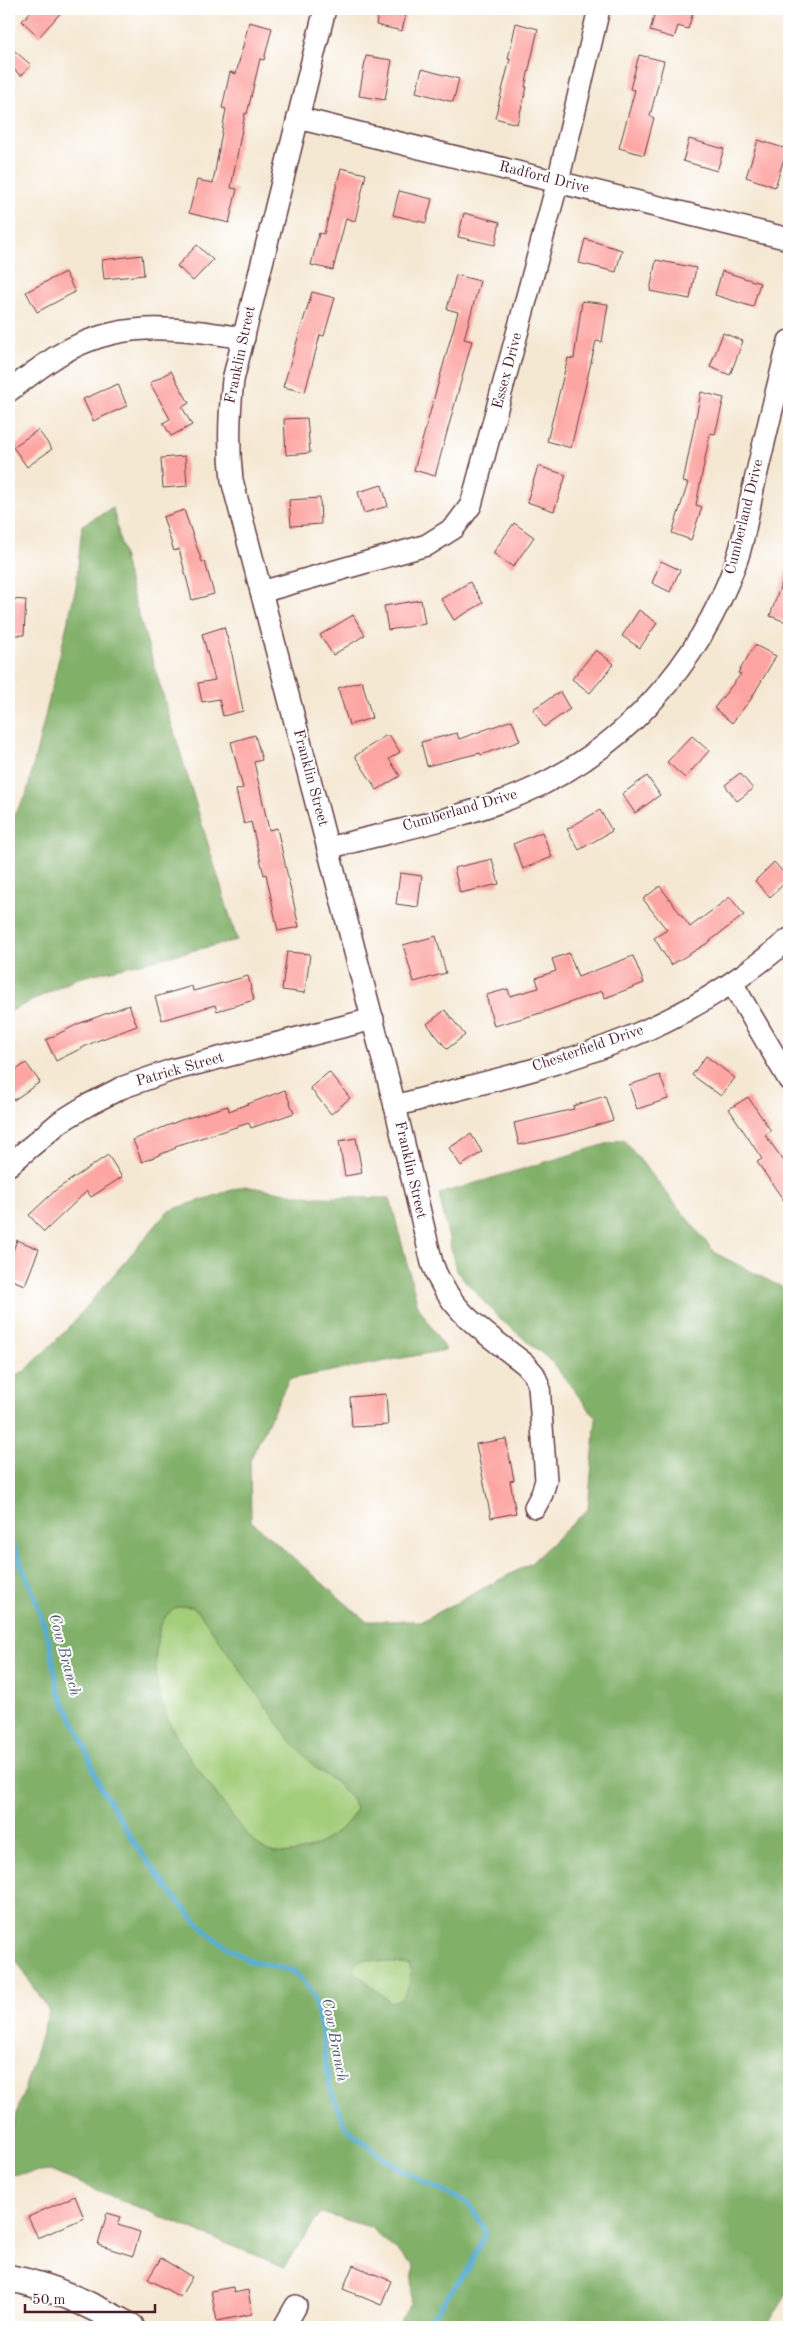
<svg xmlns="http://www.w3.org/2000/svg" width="798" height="2336" font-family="'Old Standard TT',serif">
<rect width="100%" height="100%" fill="#fff"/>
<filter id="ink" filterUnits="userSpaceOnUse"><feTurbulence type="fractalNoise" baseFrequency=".02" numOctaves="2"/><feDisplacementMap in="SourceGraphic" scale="10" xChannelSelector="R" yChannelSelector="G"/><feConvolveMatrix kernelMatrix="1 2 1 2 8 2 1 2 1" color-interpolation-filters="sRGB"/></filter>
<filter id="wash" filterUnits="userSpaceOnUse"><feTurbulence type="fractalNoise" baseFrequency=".0096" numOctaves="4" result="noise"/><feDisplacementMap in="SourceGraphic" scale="20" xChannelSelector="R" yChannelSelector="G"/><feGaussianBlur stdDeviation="1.12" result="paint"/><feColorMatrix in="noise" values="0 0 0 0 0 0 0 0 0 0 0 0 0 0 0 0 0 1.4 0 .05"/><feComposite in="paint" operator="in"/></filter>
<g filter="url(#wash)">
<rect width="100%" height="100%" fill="#f5e8d3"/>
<!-- green -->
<g fill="#a2cd79" stroke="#767652">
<path d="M181 1606 193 1607 199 1612 316 1768C332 1779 347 1790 356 1808 352 1823 337 1831 325 1840 311 1851 280 1859 264 1849 245 1837 232 1815 219 1798 182 1747 148 1709 157 1640 160 1623 164 1612 181 1606Z"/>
<path d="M366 1959 410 1965C413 1979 407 2001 390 2002L354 1971V1966L360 1960Z"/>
</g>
<!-- forest -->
<g fill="#81b069" stroke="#66684a" fill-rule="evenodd">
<polygon points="113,508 130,586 237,940 78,978 9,1012 9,822 26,796 76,587 82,525"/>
<path d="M623 1139 715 1253 789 1291V2290L766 2327H397L410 2304 414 2266 370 2227 321 2213 284 2267 50 2171 9 2175V2138L49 2011 16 1960 9 1953V1378L25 1371 71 1325 168 1211 244 1186 313 1197 390 1198 418 1306 446 1350 289 1379 250 1460 251 1521 366 1621H422L531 1563 588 1509 596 1418 551 1361 499 1318 456 1271 439 1194ZM181 1606 193 1607 199 1612 290 1740 316 1768 337 1783 351 1798 356 1808C352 1823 337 1831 325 1840 311 1851 280 1859 264 1849 245 1837 232 1815 219 1798 182 1747 148 1709 157 1641 160 1624 164 1612 181 1606ZM366 1959 410 1965C413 1979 407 2001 390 2002L355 1972 354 1966 360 1960Z"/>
</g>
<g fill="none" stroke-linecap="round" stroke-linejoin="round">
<!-- stream -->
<polyline stroke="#58aed5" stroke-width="5" points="9,1540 14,1547 34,1595 50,1644 58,1690 81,1737 99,1784 137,1847 178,1902 211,1936 247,1960 294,1971 313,1994 323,2037 329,2085 346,2128 385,2159 423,2182 469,2204 486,2232 470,2266 425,2327"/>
</g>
<g id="blocks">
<!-- building -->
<g fill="#fda5a2">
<polygon points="33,9 64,9 39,37 22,21"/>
<polygon points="379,9 407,9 402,31 376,25"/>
<polygon points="656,9 694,9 688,29 678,26 674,38 650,31"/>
<polygon points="249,22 272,28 264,60 260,59 247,114 245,113 231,188 237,189 229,223 189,213 197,180 213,183 226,109 222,108 230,72 236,74"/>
<polygon points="516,23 538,29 525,87 527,87 517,124 495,118 510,59 508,59"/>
<polygon points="9,46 31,65 21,76 9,65"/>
<polygon points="639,55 664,61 650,116 654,118 644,155 619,148 635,90 630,89"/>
<polygon points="366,56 392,60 385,100 359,96"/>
<polygon points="422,69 459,79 453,102 416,92"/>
<polygon points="689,139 724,149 717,171 683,161"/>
<polygon points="758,140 787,149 775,187 746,177"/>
<polygon points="341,168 366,174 355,221 346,218 333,270 311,265 319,233 324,234"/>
<polygon points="399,191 432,199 426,223 393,215"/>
<polygon points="464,213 500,222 495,245 458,237"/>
<polygon points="585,239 622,250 616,272 579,263"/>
<polygon points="197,245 213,260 193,281 177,266"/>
<polygon points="142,255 144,275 104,279 102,260"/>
<polygon points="656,260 696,268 690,299 650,291"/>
<polygon points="722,271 760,283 753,307 715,295"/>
<polygon points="65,272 75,292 37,312 26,292"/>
<polygon points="456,275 480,281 464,339 472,341 435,476 414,470 458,312 447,309"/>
<polygon points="312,292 335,298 324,336 320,335 305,392 283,387"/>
<polygon points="582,301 608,304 602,342 596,341 571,448 547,441 568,358 574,359"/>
<polygon points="723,333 743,341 730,375 710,367"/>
<polygon points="171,371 189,403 182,407 192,425 171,436 163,423 170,419 150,383"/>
<polygon points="118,384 127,406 93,421 83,399"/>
<polygon points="701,392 724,398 715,434 710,433 696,505 702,507 691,540 672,533 688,483 683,482"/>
<polygon points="307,418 310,453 286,455 284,419"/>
<polygon points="38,430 52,449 27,467 13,447"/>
<polygon points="185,456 187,486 163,488 161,458"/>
<polygon points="538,466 566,475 554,511 527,502"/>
<polygon points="382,485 388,506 364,513 358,492"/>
<polygon points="320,498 321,524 291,526 289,500"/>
<polygon points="184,510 202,562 205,562 214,594 192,600 179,549 174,551 163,517"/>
<polygon points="514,523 534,537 513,567 493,553"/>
<polygon points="661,561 680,570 670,592 652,583"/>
<polygon points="787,567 789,568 789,623 770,616"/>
<polygon points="470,582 483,603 454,620 441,599"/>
<polygon points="9,599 26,600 24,635 9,635"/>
<polygon points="421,600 425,624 388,630 384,606"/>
<polygon points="639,610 657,623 640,648 622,636"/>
<polygon points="353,615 365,635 333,655 320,635"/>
<polygon points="224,627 232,654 243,711 223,716 219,699 202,702 198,683 215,680 202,634"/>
<polygon points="755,645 776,656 751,699 732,723 714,708 741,674 738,673"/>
<polygon points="596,650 614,664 590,693 572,679"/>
<polygon points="362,681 372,718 349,725 338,688"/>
<polygon points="560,692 570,709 544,727 533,709"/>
<polygon points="512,720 520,741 481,755 480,753 427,766 421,742 457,733 459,739"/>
<polygon points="255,735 262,760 254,762 269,830 277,828 299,927 278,931 266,874 264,875 251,822 244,824 236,790 243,788 231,742"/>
<polygon points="385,736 390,736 400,752 389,759 400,776 377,790 355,756"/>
<polygon points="692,736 709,751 685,778 667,762"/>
<polygon points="740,773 753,789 737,801 725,785"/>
<polygon points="647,776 660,795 635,813 622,794"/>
<polygon points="600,810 612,831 579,850 567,829"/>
<polygon points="542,832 552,857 523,869 513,844"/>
<polygon points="492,859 499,884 460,893 454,868"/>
<polygon points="774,862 789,879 770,897 755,881"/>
<polygon points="400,873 422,876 418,907 396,904"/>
<polygon points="660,886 690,927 730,897 744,915 706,944 671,965 654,938 667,930 643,899"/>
<polygon points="436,936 446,973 414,982 403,945"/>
<polygon points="287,952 310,954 305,993 282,990"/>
<polygon points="569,953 578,977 633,956 644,983 605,998 602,991 541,1013 494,1026 486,995 508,989 510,996 539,988 536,978 556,971 552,959"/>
<polygon points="248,976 254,1000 217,1011 215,1005 162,1020 155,997 192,986 193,991"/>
<polygon points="129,1005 137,1026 94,1042 56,1061 46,1040 78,1024"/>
<polygon points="445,1010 465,1035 447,1049 427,1024"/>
<polygon points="706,1056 735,1078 721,1096 692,1075"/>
<polygon points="26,1063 40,1082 14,1100 9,1093 9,1075"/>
<polygon points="329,1072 350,1098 331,1114 310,1088"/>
<polygon points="660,1075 668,1099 637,1109 629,1085"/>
<polygon points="285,1090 294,1113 251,1128 249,1123 175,1146 176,1148 142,1162 133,1140 181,1120 228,1106 229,1111"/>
<polygon points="605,1096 613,1120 572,1133 519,1145 514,1123 574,1109 573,1106"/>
<polygon points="748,1097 771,1131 765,1135 789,1168 789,1208 757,1162 762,1159 729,1109"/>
<polygon points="471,1134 482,1152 461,1166 449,1148"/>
<polygon points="356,1138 362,1173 345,1176 339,1141"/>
<polygon points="108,1155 122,1177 91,1197 87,1191 44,1232 29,1215 57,1189"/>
<polygon points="17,1240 39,1249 25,1285 9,1279 9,1261"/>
<polygon points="386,1394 388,1425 352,1427 350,1397"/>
<polygon points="506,1439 514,1480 510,1481 516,1513 491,1518 476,1444"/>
<polygon points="75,2196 84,2218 38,2238 28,2217"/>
<polygon points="107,2213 121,2217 118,2225 140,2232 133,2256 98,2245"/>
<polygon points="161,2258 192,2277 180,2297 148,2279"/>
<polygon points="353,2265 391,2281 381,2305 343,2289"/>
<polygon points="233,2287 234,2293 248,2290 252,2314 217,2321 211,2291"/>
</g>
</g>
</g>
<g filter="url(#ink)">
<use href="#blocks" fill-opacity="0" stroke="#643d44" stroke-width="1"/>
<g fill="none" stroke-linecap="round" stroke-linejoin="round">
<!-- minor casing -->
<g stroke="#643d44" stroke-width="24">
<g id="minor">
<path d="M325 9 233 380C229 415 228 446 232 480L395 1106 432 1263C449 1312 486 1333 525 1364L534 1374 539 1386 546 1480 542 1494 535 1507"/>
<polyline points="298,118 789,239"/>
<path d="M9 391C25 379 41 366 59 355 121 318 176 328 244 338"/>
<polyline points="261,592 427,545 454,528 471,505 558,181 599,9"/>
<path d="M328 848C392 831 460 819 521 794 623 751 699 665 736 562 745 538 748 510 754 485 765 437 777 389 789 341"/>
<polyline points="732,983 789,1080"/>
<path d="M395 1106C471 1085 551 1069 625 1039 685 1015 740 981 789 939"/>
<polyline points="9,1165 60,1122 86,1106 121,1088 172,1070 373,1019"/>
<polyline points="284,2327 296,2306"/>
</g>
</g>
<!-- tertiary casing -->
<g stroke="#643d44" stroke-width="29">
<path id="tertiary" d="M9 2278C52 2286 93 2306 131 2327"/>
</g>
<!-- minor -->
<use href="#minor" stroke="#fff" stroke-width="21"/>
<!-- tertiary -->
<use href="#tertiary" stroke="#fff" stroke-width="26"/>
</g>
</g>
<g text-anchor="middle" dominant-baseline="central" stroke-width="4" stroke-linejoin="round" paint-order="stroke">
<!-- street labels -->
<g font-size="15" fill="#4a1f2b" stroke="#fff">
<text transform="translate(544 178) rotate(14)">Radford Drive</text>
<text transform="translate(241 355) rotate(-78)">Franklin Street</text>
<text transform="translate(508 371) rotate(-75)">Essex Drive</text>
<text transform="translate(745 517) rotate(-76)">Cumberland Drive</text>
<text transform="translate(310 778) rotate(75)">Franklin Street</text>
<text transform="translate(460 811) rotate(-16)">Cumberland Drive</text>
<text transform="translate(588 1049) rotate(-19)">Chesterfield Drive</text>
<text transform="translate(180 1070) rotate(-16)">Patrick Street</text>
<text transform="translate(410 1170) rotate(77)">Franklin Street</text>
</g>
<!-- water labels -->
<g font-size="16" font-style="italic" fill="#50586f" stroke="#fff">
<text transform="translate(64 1655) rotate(75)">Cow Branch</text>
<text transform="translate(334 2040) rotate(79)">Cow Branch</text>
</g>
</g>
<!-- margin -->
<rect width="798" height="2336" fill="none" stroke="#fff" stroke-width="30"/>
<!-- scale -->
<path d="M25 2304v8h130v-8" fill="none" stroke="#4a1f2b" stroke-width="2.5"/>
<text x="32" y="2304" font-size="15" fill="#4a1f2b" stroke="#ffffff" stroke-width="4" paint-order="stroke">50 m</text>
</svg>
